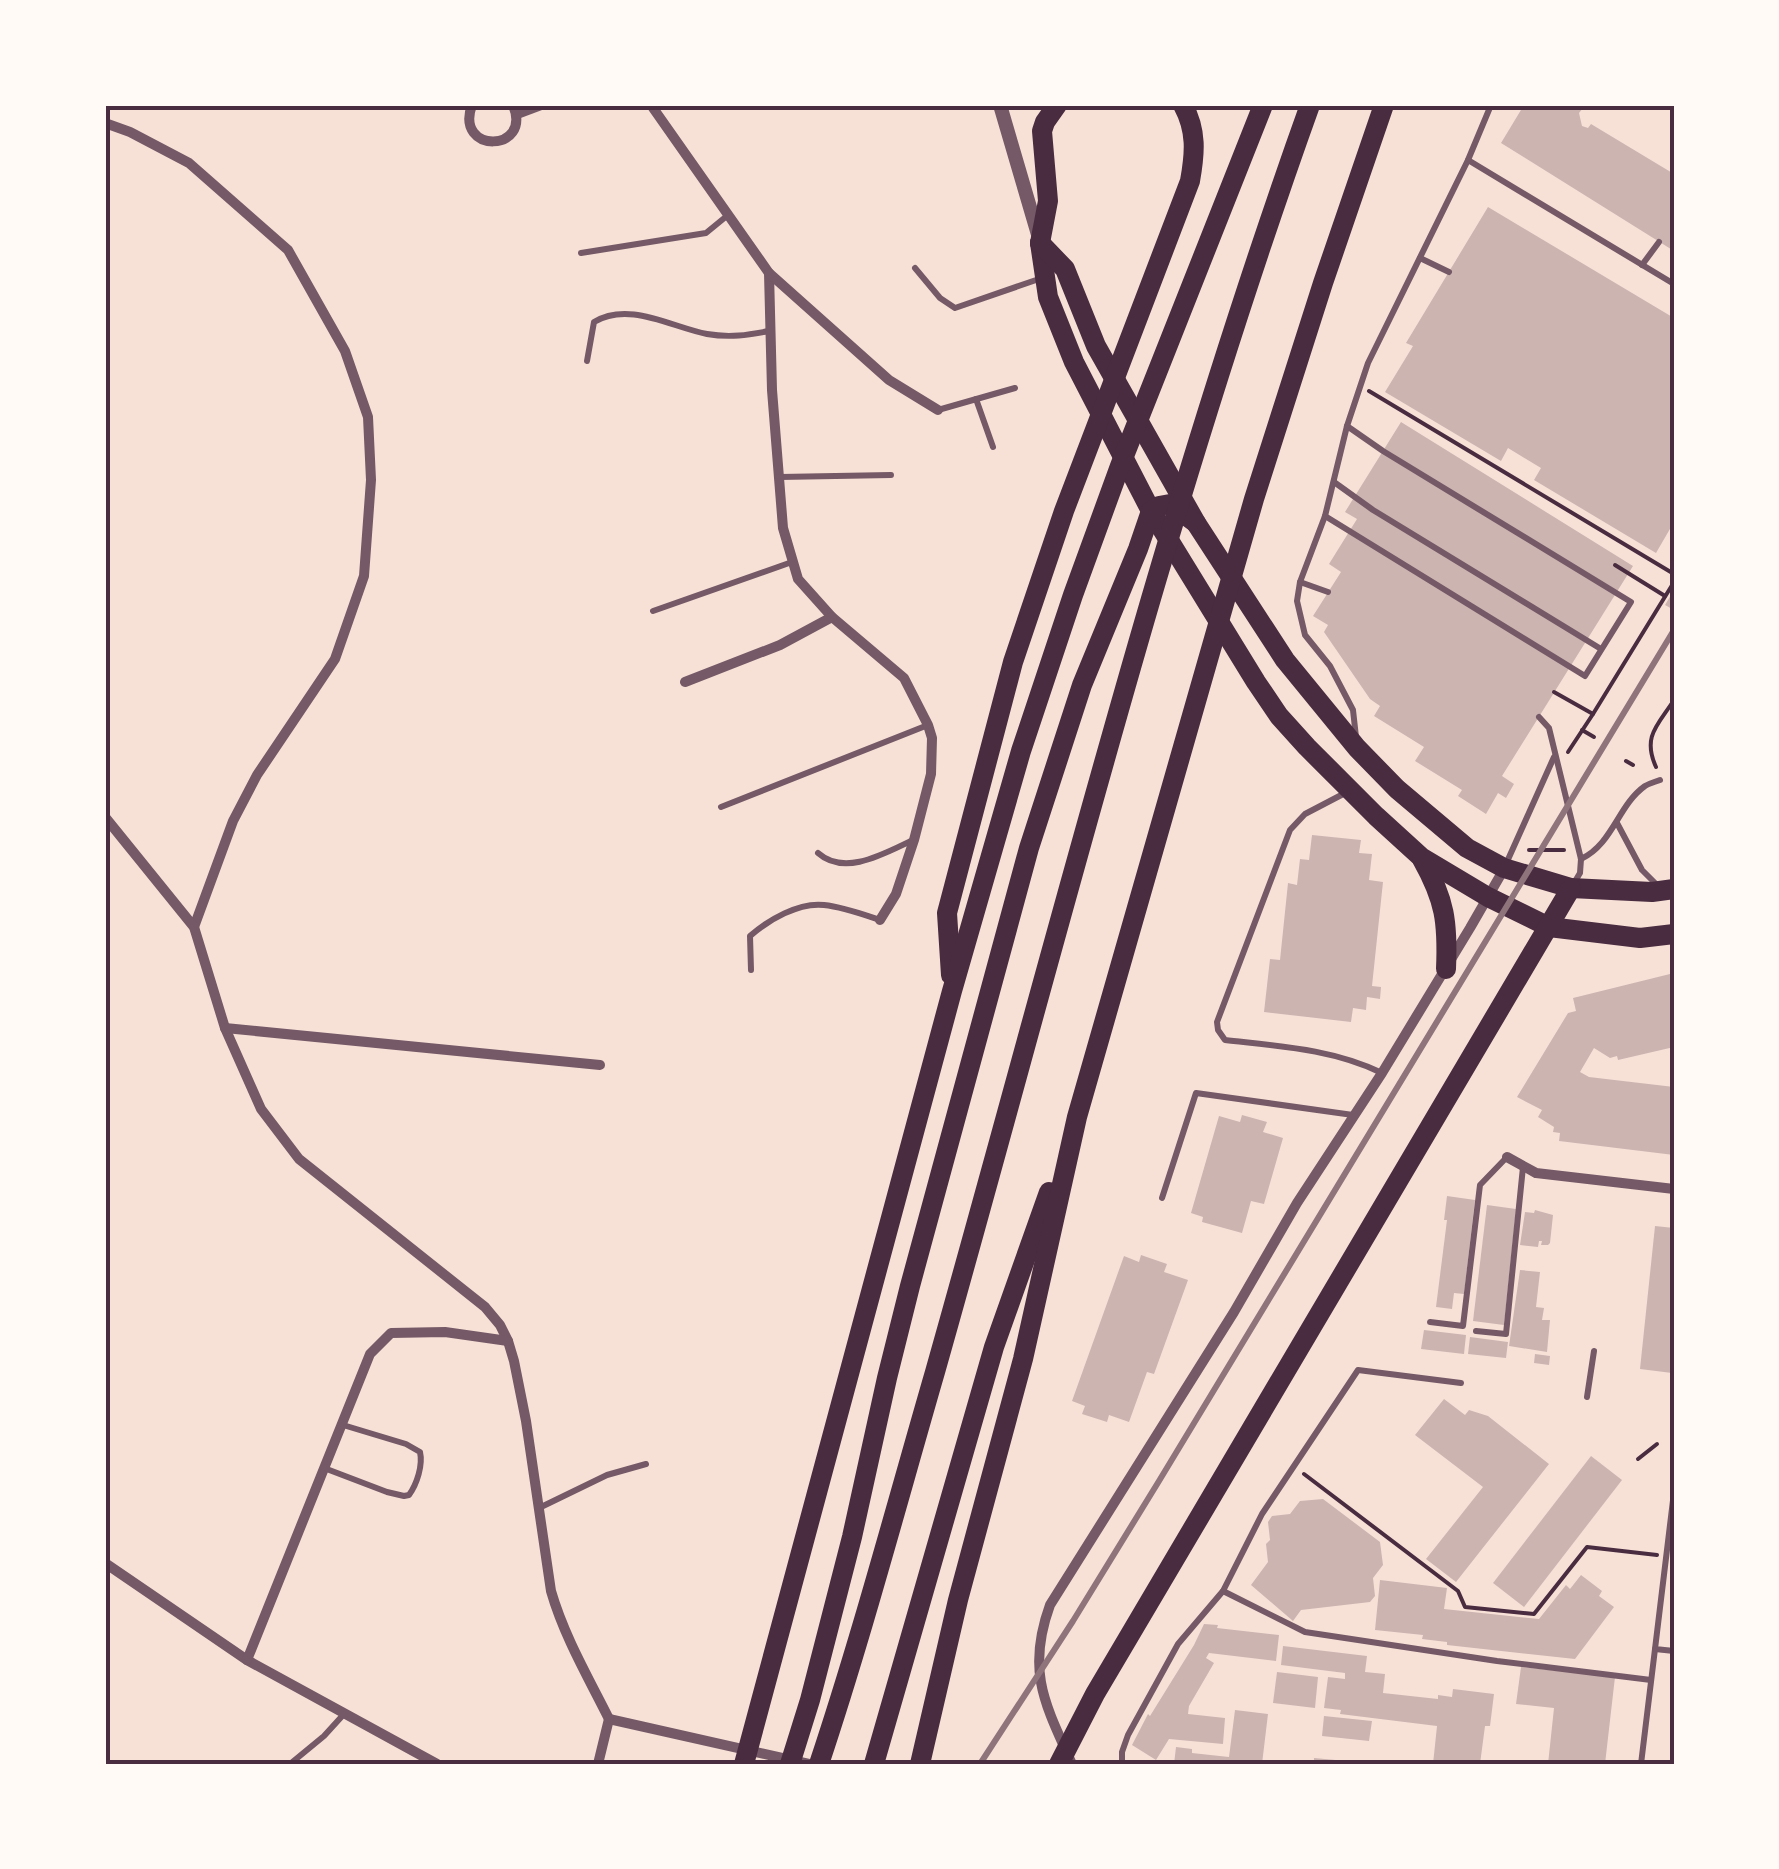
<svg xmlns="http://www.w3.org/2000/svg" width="1779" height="1869" font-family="Bitter,serif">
<rect width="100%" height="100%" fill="#f7e1d7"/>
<!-- building -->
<g fill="#ccb4b1">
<polygon points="1524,105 1590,105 1587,110 1583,108 1579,113 1582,126 1588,128 1591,124 1674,174 1674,251 1501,143"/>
<polygon points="1488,207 1674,318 1674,522 1656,553 1534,480 1541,468 1508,448 1501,461 1385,392 1413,346 1406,343"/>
<polygon points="1401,422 1633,566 1502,776 1514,784 1506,798 1498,793 1486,814 1458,796 1462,790 1415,761 1424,747 1374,716 1380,706 1370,699 1324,632 1328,625 1313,616 1341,572 1329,564 1357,519 1345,512"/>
<polygon points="1674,590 1674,610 1665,605"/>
<polygon points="1312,835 1361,840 1359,853 1372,854 1369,880 1383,882 1372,986 1381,987 1380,999 1367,997 1366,1010 1353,1008 1351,1022 1264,1012 1270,959 1280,960 1288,883 1297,885 1300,859 1309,860"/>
<polygon points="1674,973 1674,1047 1618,1060 1617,1056 1610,1058 1594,1048 1580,1072 1589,1077 1674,1087 1674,1155 1559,1141 1560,1133 1553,1132 1554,1127 1538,1117 1542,1110 1517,1097 1568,1013 1576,1011 1573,998"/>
<polygon points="1242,1115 1267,1122 1263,1132 1283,1138 1264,1204 1251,1201 1242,1233 1202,1222 1203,1217 1191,1213 1219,1116 1240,1122"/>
<polygon points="1447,1196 1475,1200 1464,1294 1454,1293 1452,1309 1436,1307 1447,1220 1444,1220"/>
<polygon points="1487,1205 1516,1209 1504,1325 1473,1321"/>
<polygon points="1535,1210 1553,1215 1550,1243 1548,1245 1541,1245 1542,1241 1539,1241 1538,1247 1520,1245 1525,1212 1534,1213"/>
<polygon points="1655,1226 1674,1228 1672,1373 1640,1369"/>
<polygon points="1141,1255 1167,1264 1164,1272 1188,1280 1154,1374 1147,1372 1129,1422 1109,1415 1107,1422 1082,1414 1085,1406 1072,1401 1124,1256 1139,1262"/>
<polygon points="1520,1270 1540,1272 1536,1307 1544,1308 1542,1320 1550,1320 1547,1352 1509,1346"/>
<polygon points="1424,1330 1466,1335 1464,1354 1421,1349"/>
<polygon points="1470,1337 1508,1342 1506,1358 1468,1354"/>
<polygon points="1535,1354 1550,1356 1549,1365 1534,1363"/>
<polygon points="1444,1399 1465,1415 1469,1410 1488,1416 1549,1464 1456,1582 1426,1559 1483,1487 1415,1435"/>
<polygon points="1591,1456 1622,1480 1524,1607 1493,1583"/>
<polygon points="1323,1499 1380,1542 1383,1565 1373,1578 1375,1596 1370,1602 1301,1610 1293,1621 1251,1585 1268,1562 1266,1544 1270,1540 1268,1522 1272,1516 1290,1514 1300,1501"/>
<polygon points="1581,1575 1602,1591 1599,1596 1614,1607 1575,1659 1447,1645 1447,1642 1422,1639 1423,1635 1375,1630 1380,1580 1447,1588 1444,1609 1539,1619 1566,1585 1570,1589"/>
<polygon points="1204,1624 1218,1625 1217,1628 1279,1635 1276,1661 1209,1653 1206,1658 1214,1663 1189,1706 1188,1714 1225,1718 1223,1744 1169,1739 1156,1760 1132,1745 1148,1714 1150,1716 1194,1645"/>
<polygon points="1283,1646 1367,1656 1365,1672 1385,1674 1383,1693 1438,1699 1438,1695 1452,1697 1453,1689 1494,1694 1490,1726 1485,1726 1480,1764 1433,1764 1437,1726 1340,1714 1341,1710 1324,1708 1328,1677 1345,1679 1345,1673 1281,1665"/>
<polygon points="1521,1667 1615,1677 1605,1764 1548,1764 1554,1708 1516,1704"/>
<polygon points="1277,1672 1318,1677 1315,1708 1273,1703"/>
<polygon points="1235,1710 1268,1714 1262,1764 1174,1764 1176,1747 1192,1749 1192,1753 1229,1757"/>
<polygon points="1324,1716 1372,1721 1369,1741 1322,1736"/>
<polygon points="1314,1758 1347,1761 1347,1764 1314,1764"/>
</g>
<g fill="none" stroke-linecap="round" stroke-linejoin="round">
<!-- path -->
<g stroke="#4a2c40" stroke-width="4">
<polyline points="1369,391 1674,574"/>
<polyline points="1615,565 1665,596"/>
<polyline points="1554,692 1593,714 1674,582"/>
<polyline points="1582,730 1594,737"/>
<polyline points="1568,752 1593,714"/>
<polyline points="1626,761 1633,765"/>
<path d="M1656 767C1642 736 1658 725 1674 700"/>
<polyline points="1529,850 1564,850"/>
<polyline points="1638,1459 1657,1444"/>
<polyline points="1304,1474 1458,1591 1465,1607 1534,1614 1587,1547 1657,1555"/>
</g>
<!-- service -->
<g stroke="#755966" stroke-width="6">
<polyline points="1468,160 1674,284"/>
<polyline points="581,253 706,233 728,215"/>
<polyline points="1420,258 1449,272"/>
<polyline points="1642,265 1659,242"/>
<polyline points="915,268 940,298 955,308 1039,279"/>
<path d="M587 361 594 322C629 301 671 327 707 334 730 338 748 335 769 331"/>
<polyline points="976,399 993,447"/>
<polyline points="938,410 1015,388"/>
<polyline points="780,477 891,475"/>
<polyline points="1334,482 1373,510 1601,649"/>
<polyline points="1325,516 1585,676 1631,602 1383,451 1347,426"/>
<polyline points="1300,582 1328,592"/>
<polyline points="653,611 792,562"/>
<polyline points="1539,717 1549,728 1581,859 1580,873 1574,883"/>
<polyline points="1356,737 1353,710 1330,666 1305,635 1297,601 1300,582 1325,516 1347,426 1368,363 1468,160 1491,105"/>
<path d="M1349 791 1305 814 1290 830 1217 1022 1218 1030 1225 1040C1278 1046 1333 1049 1382 1073"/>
<polyline points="721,807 928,725"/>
<polyline points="1617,823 1642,870 1658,886"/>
<path d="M818 853C845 877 885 853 913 840"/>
<path d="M1581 859C1613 844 1618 805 1645 786 1650 783 1655 782 1660 780"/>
<polyline points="1506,864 1554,757"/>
<path d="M751 970 750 936C768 920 799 902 824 905 843 907 862 914 880 920"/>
<polyline points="1162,1198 1196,1093 1353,1115"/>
<polyline points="1430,1322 1463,1326 1480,1185 1507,1157"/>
<polyline points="1476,1331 1506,1334 1523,1167"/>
<polyline points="1587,1397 1594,1351"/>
<path d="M324 1468 387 1492 404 1496 409 1495C417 1484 423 1465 420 1452L406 1444 343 1425"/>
<polyline points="1674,1492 1655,1649 1674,1651"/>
<polyline points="539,1508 607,1475 646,1464"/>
<polyline points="1223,1591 1305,1632 1497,1661 1651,1680"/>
<polyline points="290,1764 324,1736 344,1714"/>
<polyline points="1122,1764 1122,1752 1128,1735 1178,1644 1223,1591 1262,1514 1358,1370 1461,1383"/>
<polyline points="1641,1764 1655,1649"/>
</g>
<!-- minor -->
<g stroke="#755966" stroke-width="10">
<path d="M472 105C454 154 533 153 513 105"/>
<polyline points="651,105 769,273 772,390 783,528 798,579 832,617 904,678 928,725 932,738 931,774 914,840 896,894 880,920"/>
<polyline points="517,114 541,105"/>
<polyline points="105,123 130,132 189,163 288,250 345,351 368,417 371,480 364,576 335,659 257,775 233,821 194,927"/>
<polyline points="769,273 889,380 938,410"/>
<polyline points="685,682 780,645 832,617"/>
<path d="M105 817 194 927 225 1028 261 1109 299 1159 485 1307 500 1325 508 1341 514 1361 526 1421 551 1591C564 1636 588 1677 609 1719"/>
<polyline points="225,1028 600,1065"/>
<polyline points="1507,1157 1536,1173 1674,1189"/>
<polyline points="105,1563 247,1660 437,1764"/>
<polyline points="247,1660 370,1354 391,1333 445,1332 508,1341"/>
<polyline points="609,1719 809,1764"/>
<polyline points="598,1764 609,1719"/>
<path d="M1072 1764C1045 1704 1026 1671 1050 1605L1234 1312 1297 1203 1382 1073 1470 928 1504 869"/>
</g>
<!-- tertiary -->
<polyline stroke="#755966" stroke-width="14" points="1000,105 1039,238"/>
<!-- trunk -->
<g stroke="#4a2c40" stroke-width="20">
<polyline points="1040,243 1048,297 1074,362 1151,511 1256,682 1279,716 1307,747 1376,816 1421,857 1488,897 1549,927 1640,938 1674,934"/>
<polyline points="1040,243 1065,269 1096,346 1196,523 1285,660 1357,748 1397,789 1467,848 1504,868 1571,888 1652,892 1674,889"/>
<path d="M1422 859C1445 900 1448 922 1446 969"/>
</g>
<!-- motorway -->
<g stroke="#4a2c40" stroke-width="20">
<polyline points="1040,243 1048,201 1042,131 1045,122 1057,105"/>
<path d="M951 975 947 913 1013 662 1064 511 1190 181C1195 153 1197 131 1183 105"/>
<polyline points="744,1764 952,991 1021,751 1073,595 1120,466 1263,105"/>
<polyline points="790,1764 810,1700 852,1537 887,1378 910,1286 1029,848 1082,685 1138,549 1151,511 1159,506 1170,504 1196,523"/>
<path d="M819 1764C862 1635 897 1503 935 1372 1055 948 1161 520 1310 105"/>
<polyline points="874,1764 994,1347 1049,1192"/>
<polyline points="920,1764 958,1600 1023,1359 1077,1117 1254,499 1323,283 1384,105"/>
<polyline points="1059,1764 1095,1694 1571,888"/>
</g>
<!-- rail -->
<polyline stroke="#8f747c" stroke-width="6" points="980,1764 1073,1621 1159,1481 1674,630"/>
</g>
<!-- border -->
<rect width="1779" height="1869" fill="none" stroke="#fffaf5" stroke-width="215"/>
<rect x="108" y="108" width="1564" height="1654" fill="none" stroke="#4a2c40" stroke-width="4"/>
</svg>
